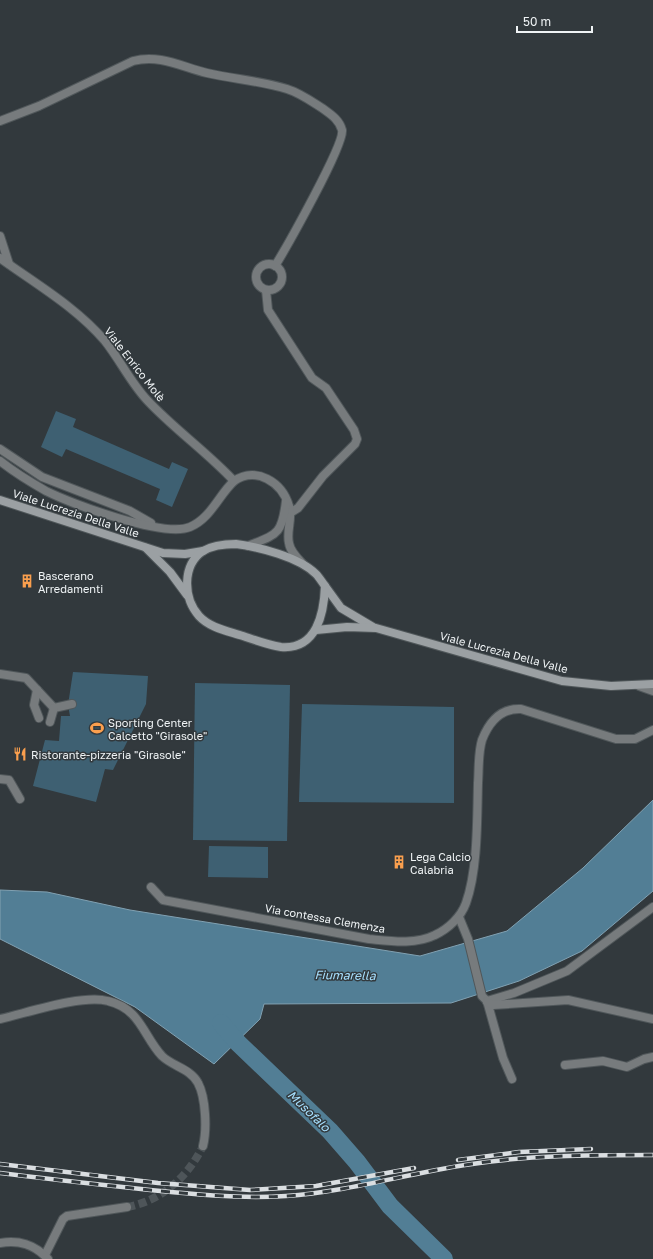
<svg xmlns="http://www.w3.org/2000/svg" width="653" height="1259" font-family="'Golos Text',sans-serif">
<rect width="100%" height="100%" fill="#32393d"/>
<!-- green -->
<g fill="#3e6072">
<polygon points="56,411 76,419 73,427 169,469 172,462 188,469 172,507 156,500 160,489 66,449 62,457 41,447"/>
<polygon points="73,672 148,676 146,704 113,770 105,769 96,802 33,786 45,740 59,741 61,716 70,716 68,705"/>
<polygon points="195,683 290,685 287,841 193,840"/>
<polygon points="302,704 454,707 454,803 299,802"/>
<polygon points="209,846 268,847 268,878 208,877"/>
</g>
<!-- water -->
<polygon fill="#527e95" stroke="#81a1b2" points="653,800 653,891 582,951 519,981 451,1003 264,1004 260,1019 214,1064 135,1007 0,939 0,890 47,892 130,910 420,956 507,931 583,868"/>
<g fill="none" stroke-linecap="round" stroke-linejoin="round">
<!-- river -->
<polyline stroke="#527e95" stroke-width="18" points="221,1023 238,1043 330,1131 357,1162 390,1206 444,1259"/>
<!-- minor-tunnel -->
<path stroke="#4e5559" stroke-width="8" stroke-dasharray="8 4" stroke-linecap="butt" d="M127 1207C161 1201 188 1177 203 1146"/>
<!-- minor casing -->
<g stroke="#50575a" stroke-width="10">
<g id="minor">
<path d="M0 121 39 106 133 61C160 54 182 67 207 73 233 79 262 81 287 89 300 93 311 101 322 108 330 114 339 119 342 130 345 144 286 248 275 266"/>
<polyline points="0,236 9,264"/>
<circle cx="269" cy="277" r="13"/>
<polyline points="266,290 268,310 312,378 326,388 354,430 357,439 355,444 323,476 298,508 290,513"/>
<polyline points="0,449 42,477 130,511 151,523"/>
<path d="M0 461C14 472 30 482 46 491 72 504 164 538 190 527 211 518 218 496 234 481"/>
<polyline points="0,674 26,678 54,708"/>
<polyline points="639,686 653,691"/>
<polyline points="37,690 34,705 39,718"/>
<polyline points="54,708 72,704"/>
<polyline points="50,722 54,708"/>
<polyline points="0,779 9,780 20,799"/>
<path d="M151 887 163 900 369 939C390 941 415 945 435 935 448 929 461 917 466 903 478 869 477 819 478 783 479 769 478 753 482 740 489 722 501 708 521 709L616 739H635L653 730"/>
<polyline points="459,917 468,939 482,996 487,1001 503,1058 512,1079"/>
<polyline points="487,1001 514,993 567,971 653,907"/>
<polyline points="487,1002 493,1005 568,1000 653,1019"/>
<path d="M0 1019C27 1013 82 994 108 1001 141 1009 143 1036 162 1056 172 1066 191 1069 198 1083 206 1098 207 1130 203 1146"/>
<polyline points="565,1065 603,1061 627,1067 644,1059 653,1057"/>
<polyline points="45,1255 63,1219 67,1216 127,1207"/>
</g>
</g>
<!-- tertiary casing -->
<g stroke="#50575a" stroke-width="10">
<g id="tertiary">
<path d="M0 258C36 284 76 307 105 341 120 360 131 383 147 400 174 429 207 452 234 481 256 466 282 482 289 506 293 518 286 531 289 543 290 551 297 558 303 564"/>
<path d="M248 546C277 534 282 535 286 501"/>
<path d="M0 1243C19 1240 34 1244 48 1259"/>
</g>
</g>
<!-- secondary casing -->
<g stroke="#50575a" stroke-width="10">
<g id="secondary">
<polyline points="0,500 163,553 185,554 203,551"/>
<path d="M236 544C259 547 299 557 316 574 319 577 322 582 325 586 324 613 317 650 281 647 268 645 255 640 243 636 228 631 210 628 199 616 183 598 182 565 203 551 213 545 225 544 236 544Z"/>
<polyline points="146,548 170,572 187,595"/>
<polyline points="325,586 341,608 373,627"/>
<polyline points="316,630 347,627 376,628 562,681 611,686 653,684"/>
</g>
</g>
<!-- minor -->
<use href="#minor" stroke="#777b7d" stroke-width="8"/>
<!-- tertiary -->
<use href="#tertiary" stroke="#777b7d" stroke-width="8"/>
<!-- secondary -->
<use href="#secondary" stroke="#9ba0a3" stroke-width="8"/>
<!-- rail casing -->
<g stroke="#dadee1" stroke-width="4.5">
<g id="rail">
<polyline points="458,1160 519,1152 591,1149"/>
<polyline points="0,1164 158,1183 250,1190 316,1186 414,1168"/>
<path d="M0 1173C47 1179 94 1184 141 1189 189 1194 238 1199 286 1196 346 1192 406 1174 465 1165 527 1155 590 1155 653 1155"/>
</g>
</g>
<!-- rail -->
<use href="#rail" stroke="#32393d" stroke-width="3" stroke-dasharray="9" stroke-linecap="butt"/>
</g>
<!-- icons -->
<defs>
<g id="building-bare" transform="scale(1.08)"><path d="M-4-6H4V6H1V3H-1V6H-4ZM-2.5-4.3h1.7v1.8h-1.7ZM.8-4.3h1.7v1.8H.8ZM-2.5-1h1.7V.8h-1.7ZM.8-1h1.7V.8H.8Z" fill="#fa9f4e" stroke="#32393d" stroke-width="2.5" paint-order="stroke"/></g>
<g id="stadium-bare" transform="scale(1.08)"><path d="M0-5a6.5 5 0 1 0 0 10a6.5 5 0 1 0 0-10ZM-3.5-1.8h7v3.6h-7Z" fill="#fa9f4e" stroke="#32393d" stroke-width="2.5" paint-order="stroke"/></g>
<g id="restaurant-bare" transform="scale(1.08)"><path d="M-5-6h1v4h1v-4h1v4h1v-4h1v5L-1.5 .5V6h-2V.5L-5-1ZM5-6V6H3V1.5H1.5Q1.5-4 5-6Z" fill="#fa9f4e" stroke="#32393d" stroke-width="2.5" paint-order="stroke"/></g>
</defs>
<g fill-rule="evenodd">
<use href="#building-bare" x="27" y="581"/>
<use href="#stadium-bare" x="97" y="728"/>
<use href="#restaurant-bare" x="20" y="754"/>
<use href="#building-bare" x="399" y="862"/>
</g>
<g text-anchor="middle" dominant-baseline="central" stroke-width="3" stroke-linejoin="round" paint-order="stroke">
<!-- street labels -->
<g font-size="11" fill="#eff3f5" stroke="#32393d">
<text transform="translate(135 364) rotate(52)">Viale Enrico Molè</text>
<text transform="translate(76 513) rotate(18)">Viale Lucrezia Della Valle</text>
<text transform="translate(504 652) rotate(15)">Viale Lucrezia Della Valle</text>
<text transform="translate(325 918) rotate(10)">Via contessa Clemenza</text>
</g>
<!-- poi labels -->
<g font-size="11" fill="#eff3f5" stroke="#32393d" text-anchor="start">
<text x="38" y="575">Bascerano<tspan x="38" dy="13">Arredamenti</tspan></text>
<text x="108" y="722">Sporting Center<tspan x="108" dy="13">Calcetto "Girasole"</tspan></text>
<text x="31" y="754">Ristorante-pizzeria "Girasole"</text>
<text x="410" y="856">Lega Calcio<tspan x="410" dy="13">Calabria</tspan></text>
</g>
<!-- water labels -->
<g font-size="12" font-style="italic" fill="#a7e0ff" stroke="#32393d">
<text transform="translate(345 975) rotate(1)">Fiumarella</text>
<text transform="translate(309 1111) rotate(44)">Musofalo</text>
</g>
</g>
<!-- scale -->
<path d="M517 26v6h75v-6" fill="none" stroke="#eff3f5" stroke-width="2"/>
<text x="523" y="26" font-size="12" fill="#eff3f5" stroke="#32393d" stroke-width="3" paint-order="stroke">50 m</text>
</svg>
